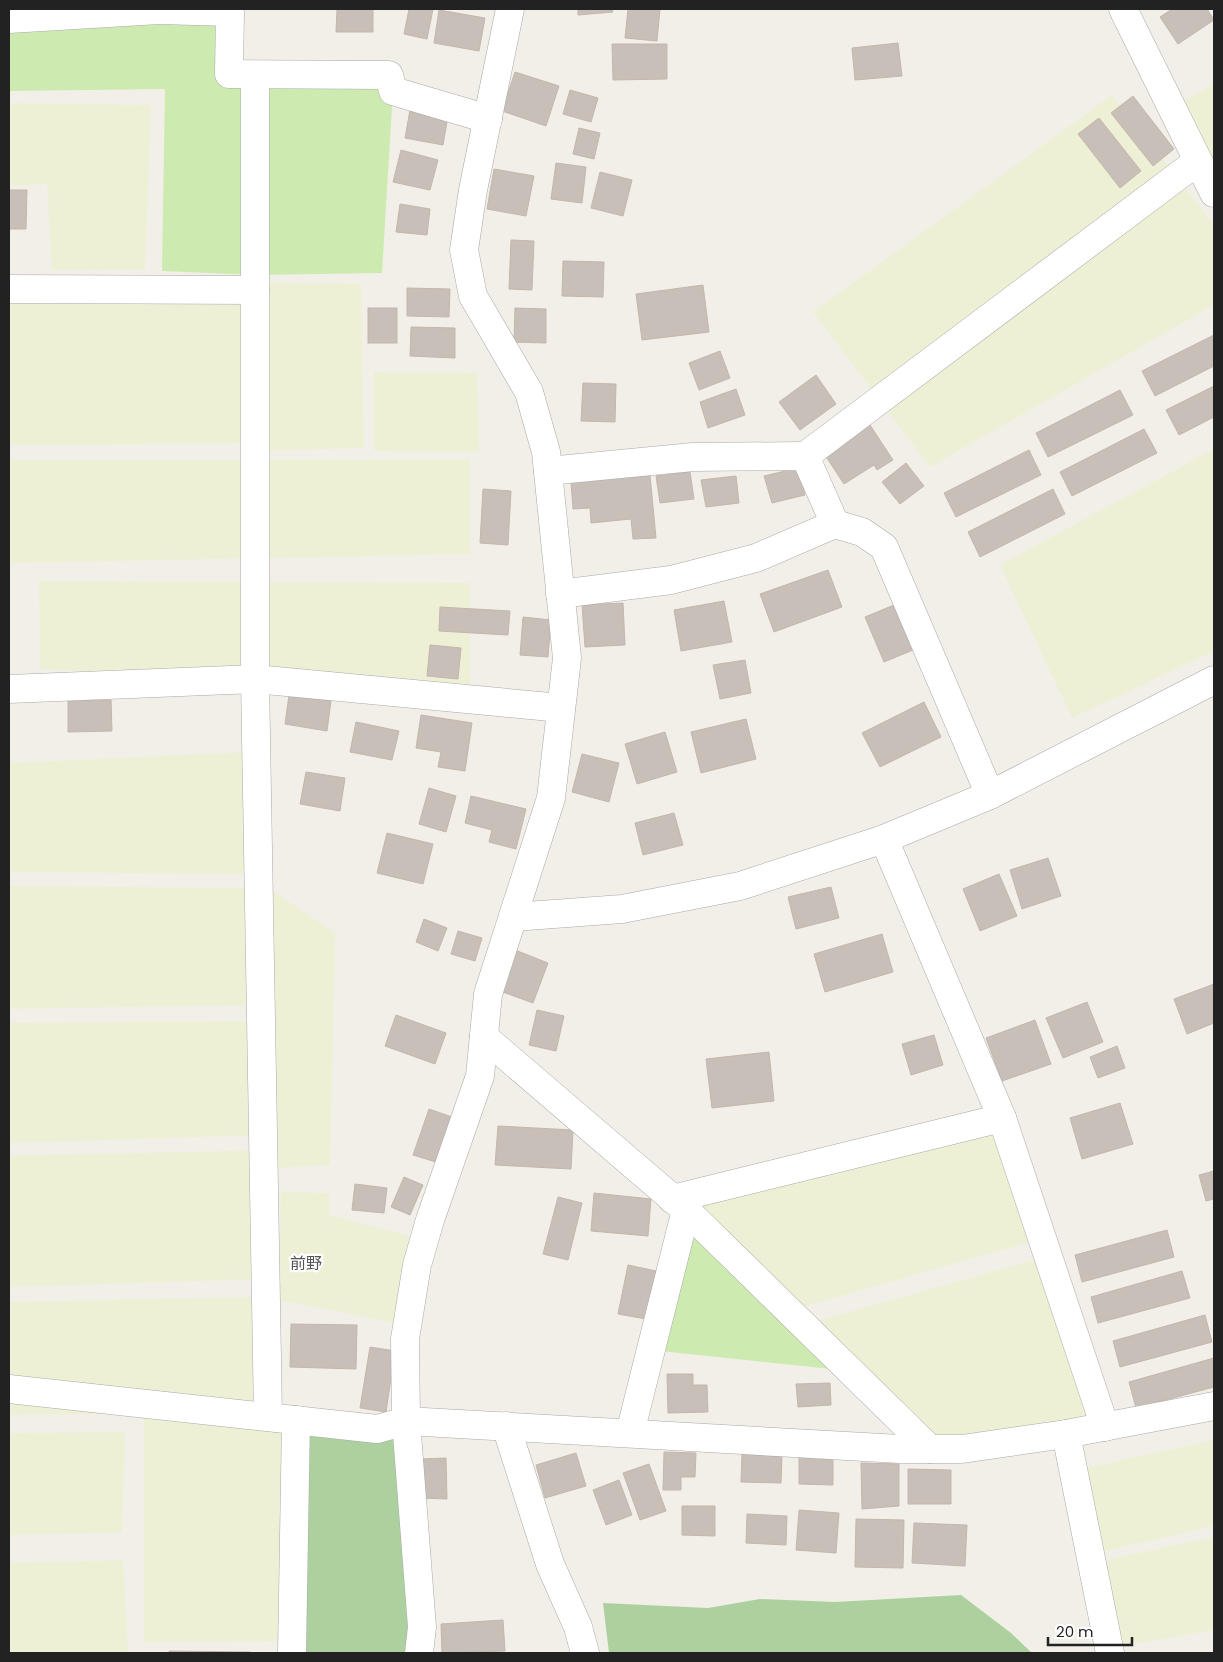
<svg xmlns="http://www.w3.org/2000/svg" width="1223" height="1662" font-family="Poppins,'Noto Sans JP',sans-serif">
<rect width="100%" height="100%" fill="#f2efe9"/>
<!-- farmland -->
<g fill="#eef0d5">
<polygon points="1214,84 1214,193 1172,107"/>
<polygon points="1112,95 1214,225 1214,305 930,467 813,312"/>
<polygon points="9,103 151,105 145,269 52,270 47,184 9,186"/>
<polygon points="255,283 361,284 364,448 255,451 255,443 9,445 9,296"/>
<polygon points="374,372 477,373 479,452 374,451"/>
<polygon points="1214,449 1214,651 1072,718 1000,565"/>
<polygon points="9,460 470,460 470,554 9,563"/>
<polygon points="39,581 470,583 470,703 268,680 40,669"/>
<polygon points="248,752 245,874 9,872 9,763"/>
<polygon points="9,886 246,888 251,1005 9,1009"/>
<polygon points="270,889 335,933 330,1165 276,1168"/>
<polygon points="255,1021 263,1135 9,1143 9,1023"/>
<polygon points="994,1120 1043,1238 788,1311 672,1199"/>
<polygon points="264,1150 266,1279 9,1287 9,1156"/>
<polygon points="281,1192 329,1193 329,1215 424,1240 407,1325 278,1300"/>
<polygon points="1048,1256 1102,1416 952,1449 803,1325"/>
<polygon points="266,1297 268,1416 296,1420 292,1641 144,1642 144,1413 9,1415 9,1302"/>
<polygon points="125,1432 122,1532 9,1535 9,1433"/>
<polygon points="1214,1440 1214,1526 1095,1553 1073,1471"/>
<polygon points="1214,1537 1214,1630 1117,1647 1101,1561"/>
<polygon points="123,1560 128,1653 9,1653 9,1563"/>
</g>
<!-- grass -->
<g fill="#cdebb0">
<polygon points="230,12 229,74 389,75 393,91 382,273 255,275 162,271 165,89 9,91 9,20"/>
<polygon points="686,1210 850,1371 651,1350"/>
</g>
<!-- forest -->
<g fill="#add19e">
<polygon points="296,1420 406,1421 415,1653 292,1653"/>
<polygon points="961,1595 1011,1633 1032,1653 609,1653 603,1603 708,1608 760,1599 835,1602"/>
</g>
<!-- building -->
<g fill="#c7bfb8" stroke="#c4b6ab">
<polygon points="337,9 373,9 373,32 336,32"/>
<polygon points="409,9 433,9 427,39 404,34"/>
<polygon points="578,9 612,9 613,12 578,15"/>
<polygon points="628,9 660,9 657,41 625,38"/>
<polygon points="1172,9 1207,9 1214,20 1178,44 1160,17"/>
<polygon points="439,10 485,18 479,51 434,43"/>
<polygon points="898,43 902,76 855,80 852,48"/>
<polygon points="612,44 667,44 667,79 613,80"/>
<polygon points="515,72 559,86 546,126 502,111"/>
<polygon points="570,90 598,98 591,122 563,114"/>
<polygon points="1133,96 1174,149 1153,166 1111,113"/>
<polygon points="410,110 448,116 443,145 405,138"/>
<polygon points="1099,118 1141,171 1120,188 1078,134"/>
<polygon points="579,128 600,133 594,159 573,154"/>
<polygon points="401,150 438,160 430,190 393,182"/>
<polygon points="556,163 586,167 582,203 551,199"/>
<polygon points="494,169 534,176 526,216 487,209"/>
<polygon points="600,172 632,180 623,216 591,208"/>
<polygon points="9,190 27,190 26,229 9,229"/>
<polygon points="400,204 430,209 427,235 396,232"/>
<polygon points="511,240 534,241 532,290 509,289"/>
<polygon points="563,261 604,262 603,297 562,296"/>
<polygon points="703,285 709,332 642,340 636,294"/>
<polygon points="407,288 450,289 449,317 407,316"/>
<rect x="368" y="308" width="29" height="35"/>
<polygon points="515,308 546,309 546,343 514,342"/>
<polygon points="411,327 455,328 455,358 410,356"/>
<polygon points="1214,335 1214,366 1155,396 1142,371"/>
<polygon points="720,351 730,378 699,390 689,363"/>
<polygon points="816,375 836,404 800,430 779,402"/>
<polygon points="583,383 616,384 615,422 581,421"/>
<polygon points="1214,386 1214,417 1179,435 1166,410"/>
<polygon points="736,389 745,415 708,428 700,402"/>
<polygon points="1120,390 1133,415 1048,457 1036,433"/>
<polygon points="868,422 893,460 877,470 874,465 844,484 823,452"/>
<polygon points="1144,429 1157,453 1072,496 1060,472"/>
<polygon points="1029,450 1041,475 956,517 944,493"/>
<polygon points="906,463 924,486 900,504 882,482"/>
<polygon points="798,468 805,495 772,503 764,476"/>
<polygon points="690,472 694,499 660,503 656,476"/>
<polygon points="650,475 656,538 633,539 631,519 591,523 590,508 573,509 571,482"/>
<polygon points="736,476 739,503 706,507 701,480"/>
<polygon points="483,489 511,491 508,545 480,543"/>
<polygon points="1053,489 1065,514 980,557 968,532"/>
<polygon points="828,570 842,607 774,632 760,594"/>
<polygon points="724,601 732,642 681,651 674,610"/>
<polygon points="623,603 625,645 585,647 582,605"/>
<polygon points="894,605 913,650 884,662 865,617"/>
<polygon points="440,607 510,611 508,635 439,631"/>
<polygon points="523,617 551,620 548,657 520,655"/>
<polygon points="430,645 461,648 458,679 427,676"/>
<polygon points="745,660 751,693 720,699 713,665"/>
<polygon points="289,695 331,701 327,731 285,724"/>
<polygon points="111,700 112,731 68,732 68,701"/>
<polygon points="924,702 941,737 880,767 862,733"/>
<polygon points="421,715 472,723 465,771 438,767 441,752 416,748"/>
<polygon points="746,719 756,759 701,773 691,732"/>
<polygon points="356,722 399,731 392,760 350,752"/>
<polygon points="665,732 677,772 637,784 625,744"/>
<polygon points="582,754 619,763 609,802 572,792"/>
<polygon points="306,772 345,778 340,811 300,804"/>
<polygon points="429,788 456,796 446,832 419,824"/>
<polygon points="471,796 526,809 516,849 489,842 492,830 465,823"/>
<polygon points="674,813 683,845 643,855 635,823"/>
<polygon points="387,833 433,844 423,884 377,873"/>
<polygon points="1048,858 1061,896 1022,909 1010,870"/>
<polygon points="999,874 1017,916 980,931 963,889"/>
<polygon points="831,887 839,918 796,929 788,897"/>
<polygon points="424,919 447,928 438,951 416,942"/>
<polygon points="458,931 482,938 475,961 451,954"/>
<polygon points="882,934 893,972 825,992 814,954"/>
<polygon points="515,950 548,963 533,1003 500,991"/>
<polygon points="1214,984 1214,1023 1187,1034 1174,999"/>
<polygon points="1087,1002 1103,1042 1063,1058 1046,1018"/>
<polygon points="537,1010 564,1016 556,1051 529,1045"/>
<polygon points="396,1015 446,1033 435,1064 385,1046"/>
<polygon points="1035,1020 1051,1064 1002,1081 986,1038"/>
<polygon points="934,1035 943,1065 911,1075 902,1044"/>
<polygon points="1117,1046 1125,1068 1098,1078 1090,1057"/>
<polygon points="769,1052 774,1101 712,1108 706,1059"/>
<polygon points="1120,1103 1133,1144 1082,1159 1070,1118"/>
<polygon points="429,1109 455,1118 439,1163 413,1155"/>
<polygon points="498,1126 573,1130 571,1169 495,1165"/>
<polygon points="1214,1171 1214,1199 1206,1201 1199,1175"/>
<polygon points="404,1177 423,1185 410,1215 391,1207"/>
<polygon points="355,1184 387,1188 384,1213 352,1210"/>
<polygon points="594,1193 651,1199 648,1236 591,1231"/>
<polygon points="558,1197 582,1203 568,1260 543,1254"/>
<polygon points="1167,1230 1174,1257 1082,1282 1075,1255"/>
<polygon points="628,1265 656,1271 646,1319 618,1314"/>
<polygon points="1182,1271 1190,1298 1098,1323 1091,1297"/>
<polygon points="1205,1315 1212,1342 1120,1367 1113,1341"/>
<polygon points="291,1324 357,1325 356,1369 290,1367"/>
<polygon points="370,1347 395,1351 386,1412 360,1408"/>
<polygon points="1214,1358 1214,1387 1136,1408 1129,1382"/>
<polygon points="667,1374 693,1374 693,1385 707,1385 708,1412 668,1413"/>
<polygon points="830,1383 831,1405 798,1407 796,1384"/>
<polygon points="664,1452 696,1453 695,1477 681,1477 681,1490 663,1490"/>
<polygon points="576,1453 586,1486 545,1498 536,1465"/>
<polygon points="742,1453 782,1454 781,1483 741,1482"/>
<polygon points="799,1456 833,1456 833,1485 799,1484"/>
<polygon points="446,1458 447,1499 421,1498 421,1459"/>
<polygon points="861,1463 899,1464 899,1506 862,1509"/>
<polygon points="649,1464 666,1511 640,1520 623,1473"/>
<polygon points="908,1469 951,1470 951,1504 908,1504"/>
<polygon points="619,1480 632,1515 606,1525 593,1490"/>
<polygon points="682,1506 715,1506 715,1536 682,1535"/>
<polygon points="799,1510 839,1513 836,1553 796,1550"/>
<polygon points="747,1514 787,1516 786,1545 746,1543"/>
<polygon points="856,1519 904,1520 903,1568 855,1567"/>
<polygon points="914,1523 967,1525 965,1566 912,1563"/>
<polygon points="503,1620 505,1651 442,1653 441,1624"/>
<polygon points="169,1651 250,1652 250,1653 169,1653"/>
</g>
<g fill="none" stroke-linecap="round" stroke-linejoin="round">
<!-- minor casing -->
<g stroke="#a9a9a9" stroke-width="29">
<g id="minor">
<polyline points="1123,9 1214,193"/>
<polyline points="9,19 159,10 230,12 229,74 389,75 393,91 488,119"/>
<polyline points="255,75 255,679 268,1416"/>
<polyline points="9,289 255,290"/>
<polyline points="805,456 1198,161"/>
<polyline points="548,471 693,457 805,456 835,524"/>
<polyline points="560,594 671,580 756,558 835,524 862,532 884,547 990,795"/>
<polyline points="9,689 255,679 561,708"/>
<polyline points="884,839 1002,1118 1105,1427"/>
<polyline points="513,917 622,909 740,886 884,839 990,795 1214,680"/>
<polyline points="484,1037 686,1210 930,1449"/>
<polyline points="672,1199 1002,1118"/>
<polyline points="9,1389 377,1429 406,1421 900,1449 962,1449 1066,1434 1214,1406"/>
<polyline points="506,1426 550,1564 578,1627 585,1653"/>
<polyline points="630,1433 686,1210"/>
<polyline points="1066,1434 1110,1653"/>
<polyline points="292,1653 296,1420"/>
<polyline points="419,1653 422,1627 406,1421 405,1339 417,1265 430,1220 480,1076 488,994 551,798 567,658 546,452 529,392 473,296 464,250 473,190 510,9"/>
</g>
</g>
<!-- minor -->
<use href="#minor" stroke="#fff" stroke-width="28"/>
</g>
<g text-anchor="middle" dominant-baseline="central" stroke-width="4.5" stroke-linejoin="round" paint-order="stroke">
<!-- quarter labels -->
<g font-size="16" fill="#555" stroke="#fff">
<text x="306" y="1263">前野</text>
</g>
</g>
<!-- border -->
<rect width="1223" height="1662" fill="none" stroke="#222222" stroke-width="20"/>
<!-- scale -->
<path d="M1048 1637v8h84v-8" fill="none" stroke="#222222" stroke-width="2.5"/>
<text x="1056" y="1637" font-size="15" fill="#222222" stroke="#ffffff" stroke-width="4" paint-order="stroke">20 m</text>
</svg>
